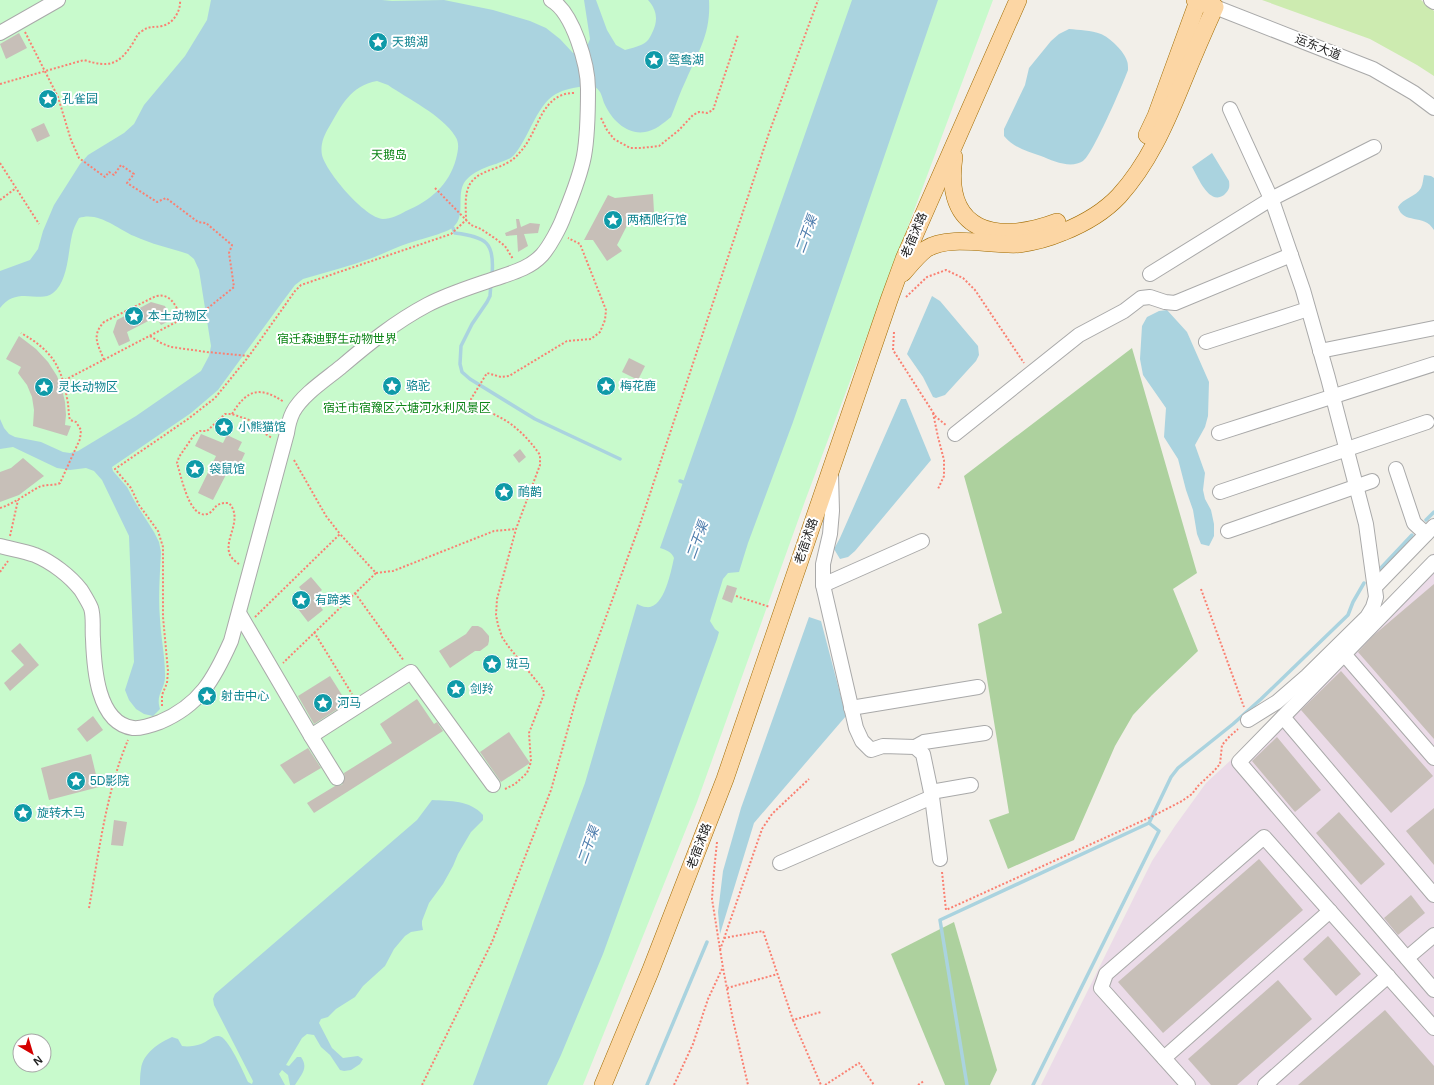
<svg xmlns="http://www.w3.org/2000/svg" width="1434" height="1085" font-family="Helvetica,'Noto Sans SC',sans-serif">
<rect width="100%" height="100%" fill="#f2efe9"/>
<!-- industrial -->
<polygon fill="#ebdbe8" points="1434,553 1434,1085 1041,1085 1152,861 1175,826 1206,783 1231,760"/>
<!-- grass -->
<polygon fill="#cdebb0" points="1262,0 1421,0 1434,11 1434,76 1417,65 1370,39"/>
<!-- forest -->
<g fill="#add19e">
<polygon points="1132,348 1197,573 1173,589 1198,651 1152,695 1133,715 1115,746 1074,840 1008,869 989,820 1009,813 978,624 1002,613 964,476"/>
<polygon points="954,922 997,1070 990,1085 945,1085 891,954"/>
</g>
<!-- park -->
<path fill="#c8facc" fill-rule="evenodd" d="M0 0H993L805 501 697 802 583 1085H0ZM20 1041H44V1065H20Z"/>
<!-- water -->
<g fill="#aad3df" fill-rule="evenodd">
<path d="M211 0H382L392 1 444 0 493 10 530 21 546 28 560 39 573 53 588 44 590 39 584 0H596L607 30 616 45 625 50C632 48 641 46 646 42 649 40 651 35 653 31 658 20 657 10 648 0H709C711 33 699 51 686 80 680 92 676 105 671 117 664 123 654 131 645 132 627 135 612 120 605 105 602 99 602 91 595 87 590 84 566 89 560 92 537 101 530 137 514 155 510 160 502 161 496 164 485 167 468 174 463 185 457 198 466 218 452 228 446 233 418 240 409 243 397 247 385 253 372 258 350 266 326 272 303 279L295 285 286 297 218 390 191 413 112 467 113 471 127 487 135 502 154 532 159 542 161 552C160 574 158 597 160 619 161 638 165 656 165 674 166 690 155 693 160 709L153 716 144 714 136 709 129 700 125 690 134 662 129 536 102 480 94 471 86 468 70 470 57 468 13 447 0 449V419L4 428 9 434 15 437 41 442 63 452 70 453 78 451 136 416 201 371 209 356 211 346 199 270 194 259 188 254C170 248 151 244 134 236 118 229 98 211 79 218 76 224 73 229 72 235 68 252 68 282 53 293 40 304 17 285 0 308V271L30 260 38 249 43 231 54 205 80 164 88 155 124 133 134 124 144 105 185 56 207 20ZM377 81 388 85C408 99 442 115 455 136 460 143 458 151 456 159 449 185 430 201 406 211 399 215 391 219 383 219 365 218 326 172 322 155 320 145 324 135 329 127 342 105 350 86 377 81Z"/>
<path d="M852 0H938L793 422 748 543 739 572 728 573 723 579 710 621 715 629 719 632 717 639 603 954 561 1055 547 1085H473L585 783 637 604C640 605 643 607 646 607 664 610 671 571 674 558 672 552 666 550 660 548Z"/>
<path d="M1069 29C1079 30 1091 30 1101 34 1109 37 1125 52 1127 61 1128 63 1128 67 1128 70 1123 84 1092 156 1083 161 1071 169 1053 161 1041 156 1027 151 1014 148 1004 136V129L1025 85 1029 68 1051 41 1059 34Z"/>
<path d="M1212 153 1229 181C1230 188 1229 190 1224 195 1209 206 1198 177 1192 167Z"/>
<path d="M1424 175 1431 176 1434 178V230C1424 213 1403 225 1398 207 1403 198 1416 197 1421 188 1423 184 1423 179 1424 175Z"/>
<polygon points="932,296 940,301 978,346 979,355 976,361 945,395 936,398 933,397 923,377 907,354"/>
<polygon points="1167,310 1187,332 1209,382 1208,416 1205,427 1195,445 1205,473 1203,490 1205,499 1211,510 1214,524 1214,536 1209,546 1201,544 1197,534 1193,510 1186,490 1178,459 1164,437 1166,408 1143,375 1140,359 1142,326 1147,317 1159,311"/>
<polygon points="901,399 906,399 931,460 855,551 848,557 840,559 834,549 840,538"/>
<polygon points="809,617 821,621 846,716 754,823 720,934 718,912 723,871 741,808"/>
<path d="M432 800C450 801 470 800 483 815V820L471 832 458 854 453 866 443 884 429 903 422 921V925L423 930 411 932 405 936 394 949 385 966 363 986 355 997 336 1009 328 1017 321 1019 319 1023 332 1048 343 1058 358 1056 363 1059 360 1064 351 1070 344 1071 340 1070 330 1055 321 1047 314 1035 307 1034 302 1038 286 1065 289 1066 297 1057H301C309 1068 301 1075 295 1085H290L288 1075 282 1070 279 1074 285 1085H140C140 1080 140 1074 141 1069 143 1053 159 1043 172 1037L178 1039 182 1046C188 1047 195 1046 201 1044 207 1042 212 1036 218 1036 227 1034 244 1073 248 1082L252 1084 253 1081 214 1005 213 999 215 994 417 820Z"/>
</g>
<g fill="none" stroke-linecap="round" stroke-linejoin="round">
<!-- stream -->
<g stroke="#aad3df" stroke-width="3.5">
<path d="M453 228 455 233C486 237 495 242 492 275"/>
<polyline points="491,283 490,296 487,302 472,324 461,346 460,364 462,372 470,379 535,419 620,459"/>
<polyline points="680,481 688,484"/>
<polyline points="1426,520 1434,512"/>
<polyline points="1379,570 1412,535"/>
<polyline points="647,1085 707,942"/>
<polyline points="967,1085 940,920 1149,823 1171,777 1178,768 1233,724 1261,699 1348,615 1353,602 1364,583"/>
<polyline points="1033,1085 1159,831 1149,823"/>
</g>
</g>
<!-- building -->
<g fill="#c7bfb8">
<polygon points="19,33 27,48 6,59 0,44"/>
<polygon points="44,123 50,136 37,142 31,129"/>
<polygon points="653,194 654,212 633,214 617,245 622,251 607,261 593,240 584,240 608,195 615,198"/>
<polygon points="516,219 519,219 521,227 530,223 540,224 538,233 524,234 528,246 518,252 517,235 506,236 505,233 517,228"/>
<polygon points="151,302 165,306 171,320 161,325 156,317 127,332 130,341 119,346 113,332 117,320"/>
<polygon points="19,336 36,349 48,362 57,376 62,389 65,402 66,415 65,425 71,426 67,436 33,426 34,410 32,397 27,385 18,373 21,367 6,359"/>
<polygon points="629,358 645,366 638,380 622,372"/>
<polygon points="201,434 223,443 227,435 242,442 238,450 245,453 239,466 232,463 213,500 198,493 216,456 195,446"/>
<polygon points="520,449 526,457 519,463 513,455"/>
<polygon points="23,458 44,476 19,495 0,502 0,472 11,468"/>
<polygon points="311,577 322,590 314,598 323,610 308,622 298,609 309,600 299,587"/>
<polygon points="1434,584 1434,739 1358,652 1374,635"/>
<polygon points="727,585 737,588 732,603 722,599"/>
<polygon points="472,626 478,626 482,628 489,636 489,641 488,645 480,651 475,651 450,668 439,651 466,634"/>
<polygon points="20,643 39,665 10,691 4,683 24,665 11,651"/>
<polygon points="1341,671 1433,776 1391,813 1301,710"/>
<polygon points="330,676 347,703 314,724 298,696"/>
<polygon points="417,699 434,724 437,722 443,731 314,813 307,803 335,786 342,785 345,778 344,773 392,743 380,724"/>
<polygon points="93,716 103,730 87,742 77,729"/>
<polygon points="509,732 530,763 501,782 480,752"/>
<polygon points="1277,737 1321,790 1295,812 1252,761"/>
<polygon points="308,748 321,768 294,784 280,765"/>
<polygon points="91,754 99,787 49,800 41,768"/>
<polygon points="1434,808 1434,865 1406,831"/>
<polygon points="1339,812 1385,864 1361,885 1316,833"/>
<polygon points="114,820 127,822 123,846 111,845"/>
<polygon points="1259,859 1303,910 1163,1033 1118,982"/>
<polygon points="1411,895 1425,913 1398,935 1384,918"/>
<polygon points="1328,936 1361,974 1336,996 1303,959"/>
<polygon points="1278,980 1312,1019 1237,1085 1211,1085 1188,1059"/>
<polygon points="1385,1010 1434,1066 1434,1085 1298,1085"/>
</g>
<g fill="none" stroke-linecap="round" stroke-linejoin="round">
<!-- minor casing -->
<g stroke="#a9a9a9" stroke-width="16">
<g id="minor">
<polyline points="1431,0 1434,2"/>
<polyline points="1215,7 1373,69 1414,93 1434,108"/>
<polyline points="0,33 58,0"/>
<polyline points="1230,109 1273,203 1303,290 1328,378 1366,524 1376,597 1373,607 1367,617 1307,676 1277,702 1248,720"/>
<polyline points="1150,274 1271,199 1374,147"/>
<polyline points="1206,342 1308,309"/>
<polyline points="1320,351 1434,328"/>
<polyline points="1219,433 1434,364"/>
<polyline points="955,434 1079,335 1124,311 1141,298 1150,297 1165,302 1175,303 1291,255"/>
<polyline points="1396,469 1414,523 1426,534"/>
<polyline points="831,474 832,511 830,534 823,564 823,585 856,728 862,741 871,750 883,746 915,747 923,754 932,797 940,859"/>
<polyline points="1220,492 1427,422"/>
<polyline points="1228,531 1372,481"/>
<path d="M0 546C11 549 24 551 35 555 52 562 70 576 81 590 84 595 89 603 91 608 94 617 92 629 93 639 94 667 97 723 133 728 141 729 152 725 160 722 200 705 214 679 231 641L287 433C288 426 290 418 293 412 302 395 325 380 341 367 368 344 395 322 427 305 448 294 471 287 494 279 511 273 529 269 542 255 550 246 560 227 564 216 572 196 580 177 584 156 588 134 588 111 588 89 588 65 573 12 551 0"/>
<polyline points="1434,562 1239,762 1434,990"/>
<polyline points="823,585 922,541"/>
<polyline points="1375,587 1434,526"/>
<polyline points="239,613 311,736 411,672 493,785"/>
<polyline points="1344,654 1434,758"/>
<polyline points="851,708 978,687"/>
<polyline points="1283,717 1434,895"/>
<polyline points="311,736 337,778"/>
<polyline points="915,747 924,742 985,733"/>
<polyline points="931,792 971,785"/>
<polyline points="780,863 932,797"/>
<polyline points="1407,958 1434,935"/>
<polyline points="1164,1058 1330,911"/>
<polyline points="1188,1085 1101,988 1106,974 1264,837 1434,1028"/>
<polyline points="1265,1085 1388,976"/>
</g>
</g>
<!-- major casing -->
<g stroke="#a06b00" stroke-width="18">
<g id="major">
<polyline points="1147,135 1156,116 1198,1"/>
<path d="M954 157C943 232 996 245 1057 222"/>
<path d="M903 273C910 265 917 256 926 249 949 234 992 246 1019 244 1034 242 1049 238 1063 232 1083 224 1104 212 1119 196 1148 164 1165 125 1181 86 1192 59 1203 33 1215 7L1195 0"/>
<polyline points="603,1085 650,972 725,779 889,300 904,259 1018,0"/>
</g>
</g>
<!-- path -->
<g stroke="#fa8072" stroke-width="2" stroke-dasharray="2 2" stroke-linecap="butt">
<polyline points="25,32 58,97 71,140 79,158 105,177 109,172 114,175 121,165 134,174 127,183 157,202 166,198 198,222 206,223 232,245 229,253 234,287 203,312 182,319 63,381"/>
<path d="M0 84 84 60C109 68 119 65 133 43 136 38 137 34 142 31 150 25 154 28 162 26 173 24 181 11 180 0"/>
<polyline points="601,118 607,130 614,139 630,148 641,148 659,146 679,130 693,115 699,112 707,113 713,110 738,35"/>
<polyline points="0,163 39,224"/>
<polyline points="435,188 471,225 481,229 496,239 505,246 513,259"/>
<polyline points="0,200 16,188"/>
<polyline points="906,297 927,277 946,270 963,278 975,290 1024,363"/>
<polyline points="894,332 893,350 936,417 947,426"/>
<polyline points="150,336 161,343 171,347 207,352 249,356"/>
<path d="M104 360C98 344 91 336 104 322L156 296C172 293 176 307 182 319"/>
<polyline points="933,413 938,437 944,460 944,476 938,489"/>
<path d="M232 414C247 389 260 386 284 402"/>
<polyline points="294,460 326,516 340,534"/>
<path d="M0 508C15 503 26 494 39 487 45 484 54 486 60 483L80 439 81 430 76 422 70 420C68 413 69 406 67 398 61 365 51 350 21 333"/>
<polyline points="10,536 18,500"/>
<path d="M239 564C236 562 232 559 230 555 223 539 244 520 229 503 213 502 216 511 207 514 189 519 181 475 177 463L179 457 194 435 200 431H207L225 414H232L252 421 259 430 272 438"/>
<polyline points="0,572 8,561"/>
<polyline points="376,573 393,571 494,531 516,529"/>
<polyline points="1201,589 1244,707"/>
<polyline points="355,593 404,661"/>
<polyline points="736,596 770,607"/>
<polyline points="255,617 340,534 376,573 283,663"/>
<polyline points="314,632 352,694"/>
<path d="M162 706V695L167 683 168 671 163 617V547L158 531 139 505 131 488 115 469 188 419 215 398 249 356 295 291 301 285 451 234 466 220C466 209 464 194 470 184 478 171 495 170 507 163 513 160 517 156 521 151 539 131 541 93 574 93"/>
<path d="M505 789 515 784 527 773 531 762 529 733 544 694 543 689 508 646 502 637 498 625 496 615 497 599 516 529 540 465V455C531 442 521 431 508 422 496 414 481 410 471 399L487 373 501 377 509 376 567 341 591 339 600 332 605 320 606 310 580 244 568 238"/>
<polyline points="717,842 714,871 712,899 723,968 733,1020 748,1085"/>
<polyline points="942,872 946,910 1153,816 1182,801 1192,794 1198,786 1214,771 1220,764 1222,745 1229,737 1238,729"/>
<path d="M89 908C99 852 106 792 128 740"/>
<polyline points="724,938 763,931 793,1020 821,1012"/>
<polyline points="720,950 762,829 772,814 809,779"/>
<polyline points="727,988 778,974"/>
<polyline points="793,1020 821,1085"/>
<polyline points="422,1085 492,942 551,790 577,696 640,524 769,133 818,0"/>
<polyline points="674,1085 693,1044 708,999 722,969"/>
<polyline points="825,1085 859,1063 874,1085"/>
<polyline points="918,1085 924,1081"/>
</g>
<!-- minor -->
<use href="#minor" stroke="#fff" stroke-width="14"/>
<!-- major -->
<use href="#major" stroke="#fcd6a4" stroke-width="17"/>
</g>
<!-- icons -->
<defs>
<g id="sight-disc" transform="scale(1)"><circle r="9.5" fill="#0f9aa8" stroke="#fff"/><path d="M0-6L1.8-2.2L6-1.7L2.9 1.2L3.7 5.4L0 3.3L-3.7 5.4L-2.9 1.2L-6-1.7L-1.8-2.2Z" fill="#fff"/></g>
</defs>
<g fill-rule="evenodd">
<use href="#sight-disc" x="378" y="42"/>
<use href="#sight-disc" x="654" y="60"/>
<use href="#sight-disc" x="48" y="99"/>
<use href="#sight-disc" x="613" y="220"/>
<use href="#sight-disc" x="134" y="316"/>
<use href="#sight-disc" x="392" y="386"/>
<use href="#sight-disc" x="606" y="386"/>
<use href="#sight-disc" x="44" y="387"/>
<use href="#sight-disc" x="224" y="427"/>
<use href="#sight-disc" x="195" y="469"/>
<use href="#sight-disc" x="504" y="492"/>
<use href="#sight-disc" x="301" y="600"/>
<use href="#sight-disc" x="492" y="664"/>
<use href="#sight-disc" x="456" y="689"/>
<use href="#sight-disc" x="207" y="696"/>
<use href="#sight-disc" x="323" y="703"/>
<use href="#sight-disc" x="76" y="781"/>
<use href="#sight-disc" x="23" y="813"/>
</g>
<g text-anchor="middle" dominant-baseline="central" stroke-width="4" stroke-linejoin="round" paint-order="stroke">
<!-- culture labels -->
<g font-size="12" fill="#0d838f" stroke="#fff" text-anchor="start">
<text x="392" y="42">天鹅湖</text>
<text x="668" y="60">鸳鸯湖</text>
<text x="62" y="99">孔雀园</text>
<text x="627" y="220">两栖爬行馆</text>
<text x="148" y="316">本土动物区</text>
<text x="406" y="386">骆驼</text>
<text x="620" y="386">梅花鹿</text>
<text x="58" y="387">灵长动物区</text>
<text x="238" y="427">小熊猫馆</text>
<text x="209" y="469">袋鼠馆</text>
<text x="518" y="492">鸸鹋</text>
<text x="315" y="600">有蹄类</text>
<text x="506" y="664">斑马</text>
<text x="470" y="689">剑羚</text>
<text x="221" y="696">射击中心</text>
<text x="337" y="703">河马</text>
<text x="90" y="781">5D影院</text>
<text x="37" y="813">旋转木马</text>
</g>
<!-- street labels -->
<g font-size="12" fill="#222" stroke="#fff">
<text transform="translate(1318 47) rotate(22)">运东大道</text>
<text transform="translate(914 235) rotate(-67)">老宿沭路</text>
<text transform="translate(806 541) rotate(-71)">老宿沭路</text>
<text transform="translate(699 846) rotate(-69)">老宿沭路</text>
</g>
<!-- park labels -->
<g font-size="12" fill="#0c8416" stroke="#fff">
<text x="389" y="155">天鹅岛</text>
<text x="337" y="339">宿迁森迪野生动物世界</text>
<text x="407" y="408">宿迁市宿豫区六塘河水利风景区</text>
</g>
<!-- water labels -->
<g font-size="13" font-style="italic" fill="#4a7aab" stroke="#fff">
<text transform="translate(806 234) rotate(-70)">二干渠</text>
<text transform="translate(697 540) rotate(-70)">二干渠</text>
<text transform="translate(588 845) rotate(-70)">二干渠</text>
</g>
</g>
<!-- north arrow -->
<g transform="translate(32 1053) rotate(142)"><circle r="19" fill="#ffffff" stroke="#a7a7a7"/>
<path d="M0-3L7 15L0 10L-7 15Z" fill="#d40000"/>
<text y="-6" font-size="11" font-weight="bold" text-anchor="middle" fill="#222222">N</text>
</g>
</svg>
